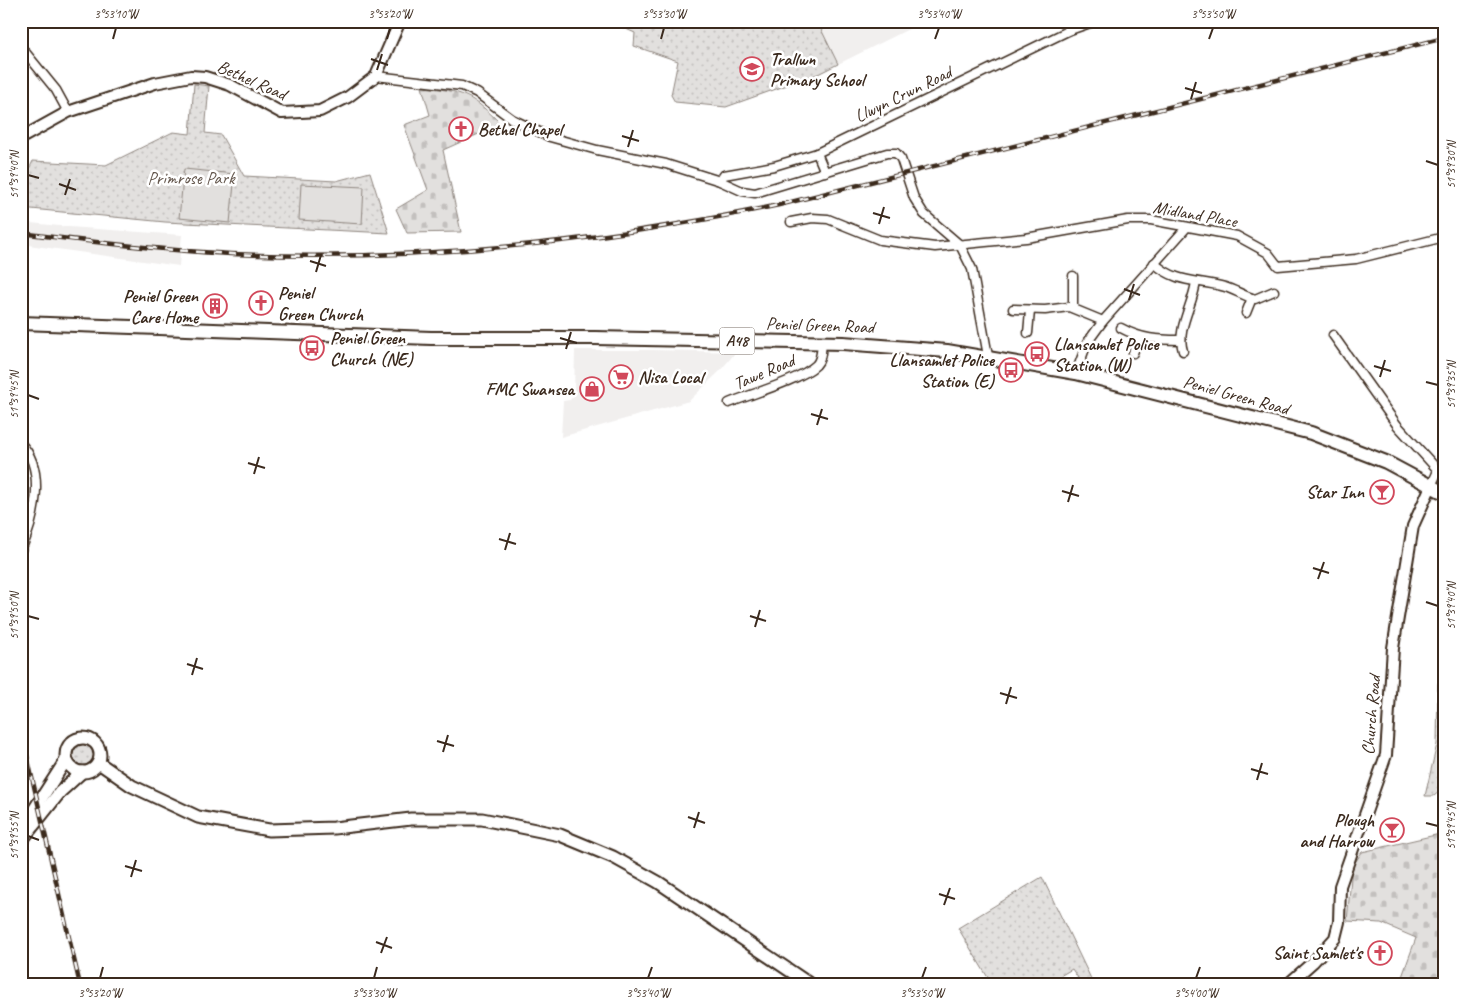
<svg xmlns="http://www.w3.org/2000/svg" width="1465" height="1006" font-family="Caveat,sans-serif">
<defs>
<pattern id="grass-dots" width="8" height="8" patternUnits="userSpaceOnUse" patternTransform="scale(1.25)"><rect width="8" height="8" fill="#e2e0de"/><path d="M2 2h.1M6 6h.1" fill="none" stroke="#c3c0be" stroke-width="1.8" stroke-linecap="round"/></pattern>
<pattern id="cemetery-stones" width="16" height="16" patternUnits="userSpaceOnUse" patternTransform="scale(1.25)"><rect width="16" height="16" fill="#e2e0de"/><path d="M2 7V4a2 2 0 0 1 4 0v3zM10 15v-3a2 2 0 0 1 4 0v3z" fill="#c3c0be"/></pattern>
</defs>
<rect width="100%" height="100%" fill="#fff"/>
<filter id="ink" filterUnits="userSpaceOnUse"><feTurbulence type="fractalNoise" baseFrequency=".02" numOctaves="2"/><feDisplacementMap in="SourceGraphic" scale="10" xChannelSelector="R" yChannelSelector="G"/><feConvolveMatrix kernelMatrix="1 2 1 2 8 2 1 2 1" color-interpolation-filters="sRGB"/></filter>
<g filter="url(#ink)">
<!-- built -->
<g fill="#f1efee">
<polygon points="693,21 925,21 818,74 726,107 675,102 671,95"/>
<polygon points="21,222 69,227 182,235 179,266 21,244"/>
<polygon points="575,350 652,350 736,352 719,372 689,401 561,437 563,401 570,400 574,395"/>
</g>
<!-- grass -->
<g fill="url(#grass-dots)" stroke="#8e857e">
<polygon points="608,21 823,21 818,23 838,64 818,74 726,107 675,102 671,95 678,61 634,46 635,33"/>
<polygon points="194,84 209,86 205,133 221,135 244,176 336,181 370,172 389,233 165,222 21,208 21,185 33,161 106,165 173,132 190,134"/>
<polygon points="1438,683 1444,683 1444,771 1440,791 1434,796 1425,796 1437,744"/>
<circle cx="83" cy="755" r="12"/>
<polygon points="1042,877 1094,985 1070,985 1069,983 1078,978 1072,969 1060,976 1062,980 1054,985 997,985 990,981 958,928"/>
</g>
<!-- cemetery -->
<g fill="url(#cemetery-stones)" stroke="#8e857e">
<path d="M422 87C463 91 472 95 501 124L443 150 461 232 407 233 396 209 428 190 404 125 430 115Z"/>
<polygon points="1444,833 1444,985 1399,985 1416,938 1381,923 1347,921 1352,867 1362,852"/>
</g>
<!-- garden -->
<g fill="#e2e0de" stroke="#8e857e">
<polygon points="184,169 235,174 230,223 179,218"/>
<polygon points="301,184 364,187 362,224 299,220"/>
</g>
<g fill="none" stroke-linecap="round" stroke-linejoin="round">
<!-- minor casing -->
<g stroke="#3b2a1e" stroke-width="11">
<g id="minor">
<polyline points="1065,21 1070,30"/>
<polyline points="21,47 56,90 68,112"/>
<polyline points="376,76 462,86 477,93 512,119 550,137 597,150 666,164 720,181 742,191 755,193 887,153 896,153 901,159 914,198 924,214 960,245 972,269 988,356"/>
<polyline points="817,153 825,172"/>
<polyline points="720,181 724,175 774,166 817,153 1070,30 1096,21"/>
<polyline points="791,222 812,218 828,219 880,240 935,247 1026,238 1128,220 1151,220 1237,236 1268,253 1278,266 1356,259 1444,237"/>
<path d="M1154 263C1177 284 1197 279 1225 287 1235 290 1244 296 1255 299L1274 291"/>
<polyline points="1073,308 1073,276"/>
<polyline points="1013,309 1045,310 1069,307 1103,321"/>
<polyline points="1246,313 1252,298"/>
<path d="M1121 328C1141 339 1158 340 1180 340"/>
<polyline points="1028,333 1030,311"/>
<polyline points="1333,335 1397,425 1437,469 1437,473 1431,486"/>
<path d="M1183 351C1176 329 1193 305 1196 282"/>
<polyline points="1133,353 1139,337"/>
<polyline points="1076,373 1087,343 1103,321 1187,227"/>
<path d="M729 403C751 394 800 380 816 365 822 359 821 350 822 342"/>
<path d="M21 444C47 470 34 521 21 550"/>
</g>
</g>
<!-- tertiary casing -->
<g stroke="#3b2a1e" stroke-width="14">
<g id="tertiary">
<polyline points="21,138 68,112 155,83 191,76 205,77 230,85 282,113 320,111 348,97 376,76 400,21"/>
<polyline points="1287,985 1313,962 1335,938 1339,922 1340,886 1386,755 1393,648 1413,526 1431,486"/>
</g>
</g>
<!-- secondary casing -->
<g stroke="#3b2a1e" stroke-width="15">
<g id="secondary">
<circle cx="83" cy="755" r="17"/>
<polyline points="99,763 132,786 198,817 269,830 334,828 411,819 482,819 560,835 613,857 658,882 811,985"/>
<polyline points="21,830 66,760"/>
<polyline points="21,841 60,792 82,772"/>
</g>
</g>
<!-- primary casing -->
<g stroke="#3b2a1e" stroke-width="16">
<polyline id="primary" points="21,323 431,338 595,338 843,343 947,351 1076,373 1311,433 1386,462 1444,493"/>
</g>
<!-- minor -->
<use href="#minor" stroke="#fff" stroke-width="8"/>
<!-- tertiary -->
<use href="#tertiary" stroke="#fff" stroke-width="10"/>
<!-- secondary -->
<use href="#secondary" stroke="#fff" stroke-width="11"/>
<!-- primary -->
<use href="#primary" stroke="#fff" stroke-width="12"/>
<!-- rail casing -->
<g stroke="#3b2a1e" stroke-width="4.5">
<g id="rail">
<path d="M21 233C91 242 161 250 231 254 415 262 598 243 779 205L1444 38"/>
<polyline points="21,730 80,985"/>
</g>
</g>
<!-- rail -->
<use href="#rail" stroke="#fff" stroke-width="2.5" stroke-dasharray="8" stroke-linecap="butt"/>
</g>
</g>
<!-- ticks -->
<path fill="none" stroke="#3b2a1e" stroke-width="2" d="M113 39 116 28M387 39 390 28M661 39 664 28M935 39 939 28M1209 39 1213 28M371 59 388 65M377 70 382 54M1185 88 1202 93M1191 99 1196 82M622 136 639 141M628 147 633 130M1426 161 1438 165M28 175 39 178M59 184 76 190M65 195 70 179M873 213 890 218M879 224 884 207M310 261 326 266M316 272 321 255M1124 289 1140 295M1129 300 1134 284M560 338 577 343M566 349 571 332M1374 366 1391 371M1380 377 1385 360M1426 382 1438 385M28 395 39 399M811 414 828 419M817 425 822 409M248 463 265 468M254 474 259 457M1062 491 1079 496M1068 502 1073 485M499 539 516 544M505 550 510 533M1313 568 1329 573M1318 579 1324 562M1426 602 1438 606M28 616 39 619M750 616 766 621M755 627 760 610M187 664 203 669M192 675 197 658M1000 693 1017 698M1006 704 1011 687M437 741 454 746M443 752 448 735M1251 769 1268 774M1257 780 1262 763M688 817 705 823M1426 823 1438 826M694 828 699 812M28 836 39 840M125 866 142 871M131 877 136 860M939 894 955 899M944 905 950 888M376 942 392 948M381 953 387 937M100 978 103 967M374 978 377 967M648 978 652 967M922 978 926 967M1196 978 1200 967"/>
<!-- icons -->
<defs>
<g id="school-ring" transform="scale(1.25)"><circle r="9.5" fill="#fff" stroke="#d1495b" stroke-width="1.5"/><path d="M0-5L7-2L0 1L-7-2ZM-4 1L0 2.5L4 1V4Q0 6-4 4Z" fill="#d1495b"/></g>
<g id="church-ring" transform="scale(1.25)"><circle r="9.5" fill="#fff" stroke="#d1495b" stroke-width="1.5"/><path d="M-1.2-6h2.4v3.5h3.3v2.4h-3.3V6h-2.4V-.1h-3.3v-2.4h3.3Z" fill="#d1495b"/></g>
<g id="building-ring" transform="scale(1.25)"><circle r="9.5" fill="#fff" stroke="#d1495b" stroke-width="1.5"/><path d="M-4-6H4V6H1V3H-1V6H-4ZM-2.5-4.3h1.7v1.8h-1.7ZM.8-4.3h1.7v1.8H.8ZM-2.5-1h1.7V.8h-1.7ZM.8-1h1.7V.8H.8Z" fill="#d1495b"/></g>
<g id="bus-ring" transform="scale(1.25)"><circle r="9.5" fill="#fff" stroke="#d1495b" stroke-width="1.5"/><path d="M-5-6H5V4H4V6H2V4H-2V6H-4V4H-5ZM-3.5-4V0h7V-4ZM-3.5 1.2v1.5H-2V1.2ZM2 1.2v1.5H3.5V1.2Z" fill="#d1495b"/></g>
<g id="supermarket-ring" transform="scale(1.25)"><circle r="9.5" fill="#fff" stroke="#d1495b" stroke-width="1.5"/><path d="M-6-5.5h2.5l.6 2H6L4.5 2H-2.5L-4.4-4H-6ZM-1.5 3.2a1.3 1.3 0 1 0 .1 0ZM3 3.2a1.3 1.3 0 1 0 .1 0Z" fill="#d1495b"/></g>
<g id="shop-ring" transform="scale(1.25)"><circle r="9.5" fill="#fff" stroke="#d1495b" stroke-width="1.5"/><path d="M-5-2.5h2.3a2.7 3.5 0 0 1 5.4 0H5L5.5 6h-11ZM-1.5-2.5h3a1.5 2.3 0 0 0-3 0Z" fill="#d1495b"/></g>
<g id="bar-ring" transform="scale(1.25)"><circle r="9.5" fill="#fff" stroke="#d1495b" stroke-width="1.5"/><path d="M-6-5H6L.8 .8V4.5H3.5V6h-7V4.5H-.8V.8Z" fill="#d1495b"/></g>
</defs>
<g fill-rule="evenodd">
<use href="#school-ring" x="752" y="69"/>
<use href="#church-ring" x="461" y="129"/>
<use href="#church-ring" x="261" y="303"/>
<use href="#building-ring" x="215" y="306"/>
<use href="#bus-ring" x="312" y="348"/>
<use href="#bus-ring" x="1037" y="354"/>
<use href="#bus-ring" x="1011" y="370"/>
<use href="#supermarket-ring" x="621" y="377"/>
<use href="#shop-ring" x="592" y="389"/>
<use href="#bar-ring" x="1382" y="492"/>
<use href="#bar-ring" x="1392" y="830"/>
<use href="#church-ring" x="1380" y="953"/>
</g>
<g text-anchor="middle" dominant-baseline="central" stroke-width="5" stroke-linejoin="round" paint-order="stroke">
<!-- shield labels -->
<rect fill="#fff" stroke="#766a62" stroke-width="1" x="719.5" y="327.5" width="35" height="27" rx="4"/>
<g font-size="16" font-weight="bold" fill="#3b2a1e">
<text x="737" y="341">A48</text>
</g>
<!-- poi labels -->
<g font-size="18" font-weight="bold" fill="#3b2a1e" stroke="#fff" text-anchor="start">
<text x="770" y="59">Trallwn<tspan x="770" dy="21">Primary School</tspan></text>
<text x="478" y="129">Bethel Chapel</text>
<text x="278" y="293">Peniel<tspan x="278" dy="21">Green Church</tspan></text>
<text x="198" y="296" text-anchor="end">Peniel Green<tspan x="198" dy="21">Care Home</tspan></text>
<text x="330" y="338">Peniel Green<tspan x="330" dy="21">Church (NE)</tspan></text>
<text x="1054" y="344">Llansamlet Police<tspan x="1054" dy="21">Station (W)</tspan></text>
<text x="994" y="360" text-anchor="end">Llansamlet Police<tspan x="994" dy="21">Station (E)</tspan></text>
<text x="638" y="377">Nisa Local</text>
<text x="574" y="389" text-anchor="end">FMC Swansea</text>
<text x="1364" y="492" text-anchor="end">Star Inn</text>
<text x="1374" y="820" text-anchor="end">Plough<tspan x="1374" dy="21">and Harrow</tspan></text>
<text x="1362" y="953" text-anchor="end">Saint Samlet's</text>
</g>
<!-- street labels -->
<g font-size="18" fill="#3b2a1e" stroke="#fff">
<text transform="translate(252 80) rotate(24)">Bethel Road</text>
<text transform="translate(903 94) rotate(-26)">Llwyn Crwn Road</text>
<text transform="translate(1195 214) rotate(10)">Midland Place</text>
<text transform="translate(820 325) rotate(2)">Peniel Green Road</text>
<text transform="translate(764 372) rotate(-23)">Tawe Road</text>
<text transform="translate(1236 395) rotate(15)">Peniel Green Road</text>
<text transform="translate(1371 715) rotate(-85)">Church Road</text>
</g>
<!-- park labels -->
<g font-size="18" fill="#65584e" stroke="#fff">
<text x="191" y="178">Primrose Park</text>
</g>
</g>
<!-- margin -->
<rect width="1465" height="1006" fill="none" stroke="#fff" stroke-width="55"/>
<rect x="28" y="28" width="1410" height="950" fill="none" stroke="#3b2a1e" stroke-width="2"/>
<g font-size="12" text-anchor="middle" fill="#3b2a1e">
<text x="116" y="18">3°53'10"W</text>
<text x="390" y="18">3°53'20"W</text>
<text x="664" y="18">3°53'30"W</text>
<text x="939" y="18">3°53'40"W</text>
<text x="1213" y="18">3°53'50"W</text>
<text transform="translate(1451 165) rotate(-90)" y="4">51°39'30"N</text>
<text transform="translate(14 175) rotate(-90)" y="4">51°39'40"N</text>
<text transform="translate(1451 385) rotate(-90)" y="4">51°39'35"N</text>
<text transform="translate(14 395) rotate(-90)" y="4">51°39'45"N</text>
<text transform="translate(1451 606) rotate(-90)" y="4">51°39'40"N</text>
<text transform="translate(14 616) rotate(-90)" y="4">51°39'50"N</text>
<text transform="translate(1451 826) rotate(-90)" y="4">51°39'45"N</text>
<text transform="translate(14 836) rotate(-90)" y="4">51°39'55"N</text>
<text x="100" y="997">3°53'20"W</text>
<text x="374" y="997">3°53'30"W</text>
<text x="648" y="997">3°53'40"W</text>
<text x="922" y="997">3°53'50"W</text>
<text x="1196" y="997">3°54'00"W</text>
</g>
</svg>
